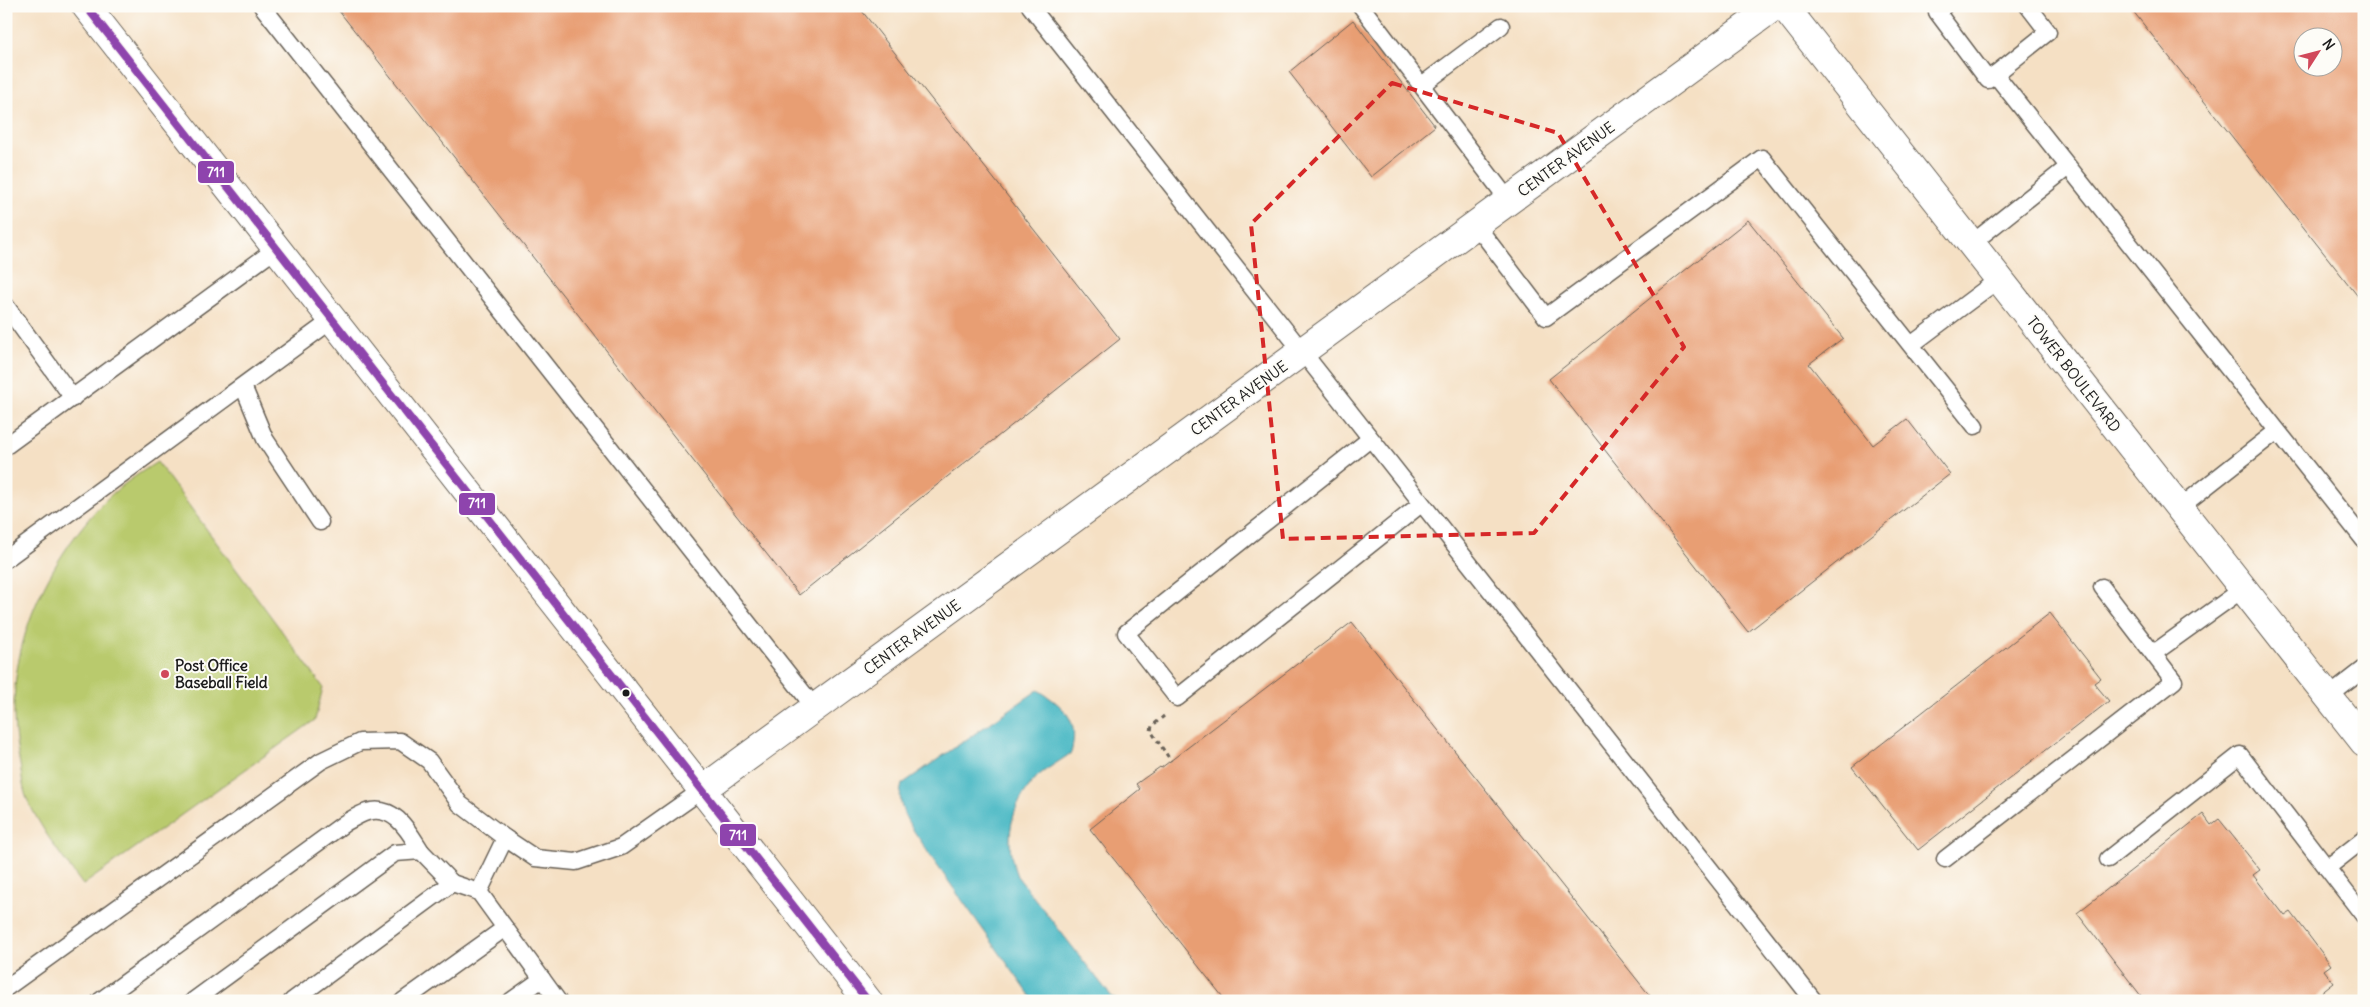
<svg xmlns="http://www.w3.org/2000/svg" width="2370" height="1007" font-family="Delius,sans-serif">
<rect width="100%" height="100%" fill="#fdfcf7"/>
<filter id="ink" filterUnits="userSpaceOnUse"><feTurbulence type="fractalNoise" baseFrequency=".02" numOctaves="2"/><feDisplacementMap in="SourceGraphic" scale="10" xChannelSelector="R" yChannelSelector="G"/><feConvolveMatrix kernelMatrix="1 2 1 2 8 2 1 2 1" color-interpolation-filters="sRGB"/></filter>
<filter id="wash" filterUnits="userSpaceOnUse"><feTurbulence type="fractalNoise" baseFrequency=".0096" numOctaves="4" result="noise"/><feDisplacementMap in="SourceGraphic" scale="20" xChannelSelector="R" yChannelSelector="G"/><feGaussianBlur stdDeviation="1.12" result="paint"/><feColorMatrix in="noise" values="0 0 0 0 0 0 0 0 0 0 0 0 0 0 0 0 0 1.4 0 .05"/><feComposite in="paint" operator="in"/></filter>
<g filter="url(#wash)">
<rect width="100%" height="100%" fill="#f5e0c4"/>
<!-- green -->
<path fill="#b9ca6d" stroke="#6a7344" d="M157 462 323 687 315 720 83 885C64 860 43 832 29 803 22 791 22 773 19 759 0 665 37 575 100 506 115 489 138 474 157 462Z"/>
<!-- water -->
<path fill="#4bb9c5" stroke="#346a70" d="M1038 690C1065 707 1080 720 1071 753 1062 760 1044 770 1037 777 1010 806 1003 840 1017 876L1111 996 1120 1001H1034L929 854C916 831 894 812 902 784Z"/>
<g id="blocks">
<!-- building -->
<g fill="#e89e73" fill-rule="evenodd">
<polygon points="335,6 858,6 1120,339 799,595"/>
<path d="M2129 6H2364V304ZM2302 38H2332V68H2302Z"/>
<polygon points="1353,20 1435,126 1371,177 1289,72"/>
<polygon points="1748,220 1843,338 1809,364 1873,445 1907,419 1950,474 1748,632 1549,379"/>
<polygon points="2050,613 2101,678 2094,683 2109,701 1918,850 1852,767"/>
<polygon points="1352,622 1654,1001 1226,1001 1090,829 1140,789 1136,784 1160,767 1161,768"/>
<polygon points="2203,814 2211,825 2219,819 2260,870 2253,875 2285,916 2291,912 2331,965 2324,970 2334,983 2311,1001 2145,1001 2077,913"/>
</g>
</g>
</g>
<g filter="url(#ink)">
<use href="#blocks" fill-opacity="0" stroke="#686157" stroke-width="1"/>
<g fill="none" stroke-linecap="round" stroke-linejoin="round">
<!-- lane casing -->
<g stroke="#686157" stroke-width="19">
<g id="lane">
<polyline points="262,6 815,708"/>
<polyline points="1030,6 1814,1001"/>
<polyline points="1361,6 1509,201"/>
<polyline points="1944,6 1937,12 1988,80 2048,32 2028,6"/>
<polyline points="1995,74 2364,540"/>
<polyline points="1422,85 1501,26"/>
<polyline points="1476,225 1546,317 1762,158 1975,426"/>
<polyline points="1971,244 2068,167"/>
<polyline points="6,306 73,398"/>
<polyline points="1911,345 1999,279"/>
<polyline points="243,386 265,439 320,522"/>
<polyline points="1370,439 1126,633 1177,698 1421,504"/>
<polyline points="6,446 276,249"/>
<polyline points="2179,508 2277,431"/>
<polyline points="6,559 332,320"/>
<polyline points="2154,653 2243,589"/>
<polyline points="2328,697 2364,669"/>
<polyline points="505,838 479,892 558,1001"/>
<polyline points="1945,859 2174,681 2102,587"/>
<polyline points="2108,859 2240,755 2364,916"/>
<polyline points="2327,868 2364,839"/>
<polyline points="6,988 321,761 360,742 400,741 429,761 460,804 505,838 535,858 576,862 621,847 702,790"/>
<path d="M100 1001 345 823C352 819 360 814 367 812 395 804 409 832 421 851"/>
<polyline points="193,1001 395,853 421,851 452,883"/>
<polyline points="292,1001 452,883 479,892"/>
<polyline points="403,1001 505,928"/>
<polyline points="511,1001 542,979"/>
</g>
</g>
<!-- street casing -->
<g stroke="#686157" stroke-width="30">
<g id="street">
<polyline points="86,6 868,1001"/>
<polyline points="1784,6 2364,742"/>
<polyline points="702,790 1775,6"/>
</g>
</g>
<!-- path -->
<polyline stroke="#686157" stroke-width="3" stroke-dasharray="4 4" stroke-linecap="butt" points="1164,716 1152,726 1151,731 1171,761"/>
<!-- lane -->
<use href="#lane" stroke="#fff" stroke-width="16"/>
<!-- street -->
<use href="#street" stroke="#fff" stroke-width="28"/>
<!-- bus-1 casing -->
<g stroke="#fdfcf7" stroke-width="11">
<polyline id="bus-1" points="86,6 868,1001"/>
</g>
<!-- bus-1 -->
<use href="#bus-1" stroke="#8e44ad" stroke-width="8"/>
</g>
</g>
<!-- marked area -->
<path fill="none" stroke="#d62828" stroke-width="4" stroke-dasharray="10 6" stroke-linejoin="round" d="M1392 83 1558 133 1684 347 1534 533 1283 539 1251 224Z"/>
<!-- markers -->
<circle fill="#d1495b" stroke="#fdfcf7" stroke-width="2" cx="165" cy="674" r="5"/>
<circle fill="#1c1c1c" stroke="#fdfcf7" stroke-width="2" cx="626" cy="693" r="4.5"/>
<g text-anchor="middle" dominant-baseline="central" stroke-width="4" stroke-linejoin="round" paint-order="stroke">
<!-- street labels -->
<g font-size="15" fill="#1c1c1c" stroke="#fdfcf7">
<text transform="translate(1566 159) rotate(-36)">CENTER AVENUE</text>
<text transform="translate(2074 374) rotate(52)">TOWER BOULEVARD</text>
<text transform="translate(1239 398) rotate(-36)">CENTER AVENUE</text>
<text transform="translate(912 637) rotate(-36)">CENTER AVENUE</text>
</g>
<!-- poi labels -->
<g font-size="15" font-weight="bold" fill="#1c1c1c" stroke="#fdfcf7" text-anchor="start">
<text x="175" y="665">Post Office<tspan x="175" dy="17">Baseball Field</tspan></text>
</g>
</g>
<g stroke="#fdfcf7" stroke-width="2">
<rect x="197" y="160" width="38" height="24" rx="5" fill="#8e44ad"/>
<rect x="458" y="492" width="38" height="24" rx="5" fill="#8e44ad"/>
<rect x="719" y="823" width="38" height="24" rx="5" fill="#8e44ad"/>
</g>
<g font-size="14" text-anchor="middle" font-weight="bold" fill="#fff">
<text x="216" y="177">711</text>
<text x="477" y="508">711</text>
<text x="738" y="840">711</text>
</g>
<!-- margin -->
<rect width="2370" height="1007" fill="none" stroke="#fdfcf7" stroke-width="25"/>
<!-- north arrow -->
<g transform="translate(2318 52) rotate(54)"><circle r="24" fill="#fdfcf7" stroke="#a3a29f"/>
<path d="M0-4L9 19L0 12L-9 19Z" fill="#d1495b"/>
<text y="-8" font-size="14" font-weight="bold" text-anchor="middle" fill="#1c1c1c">N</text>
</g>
</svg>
